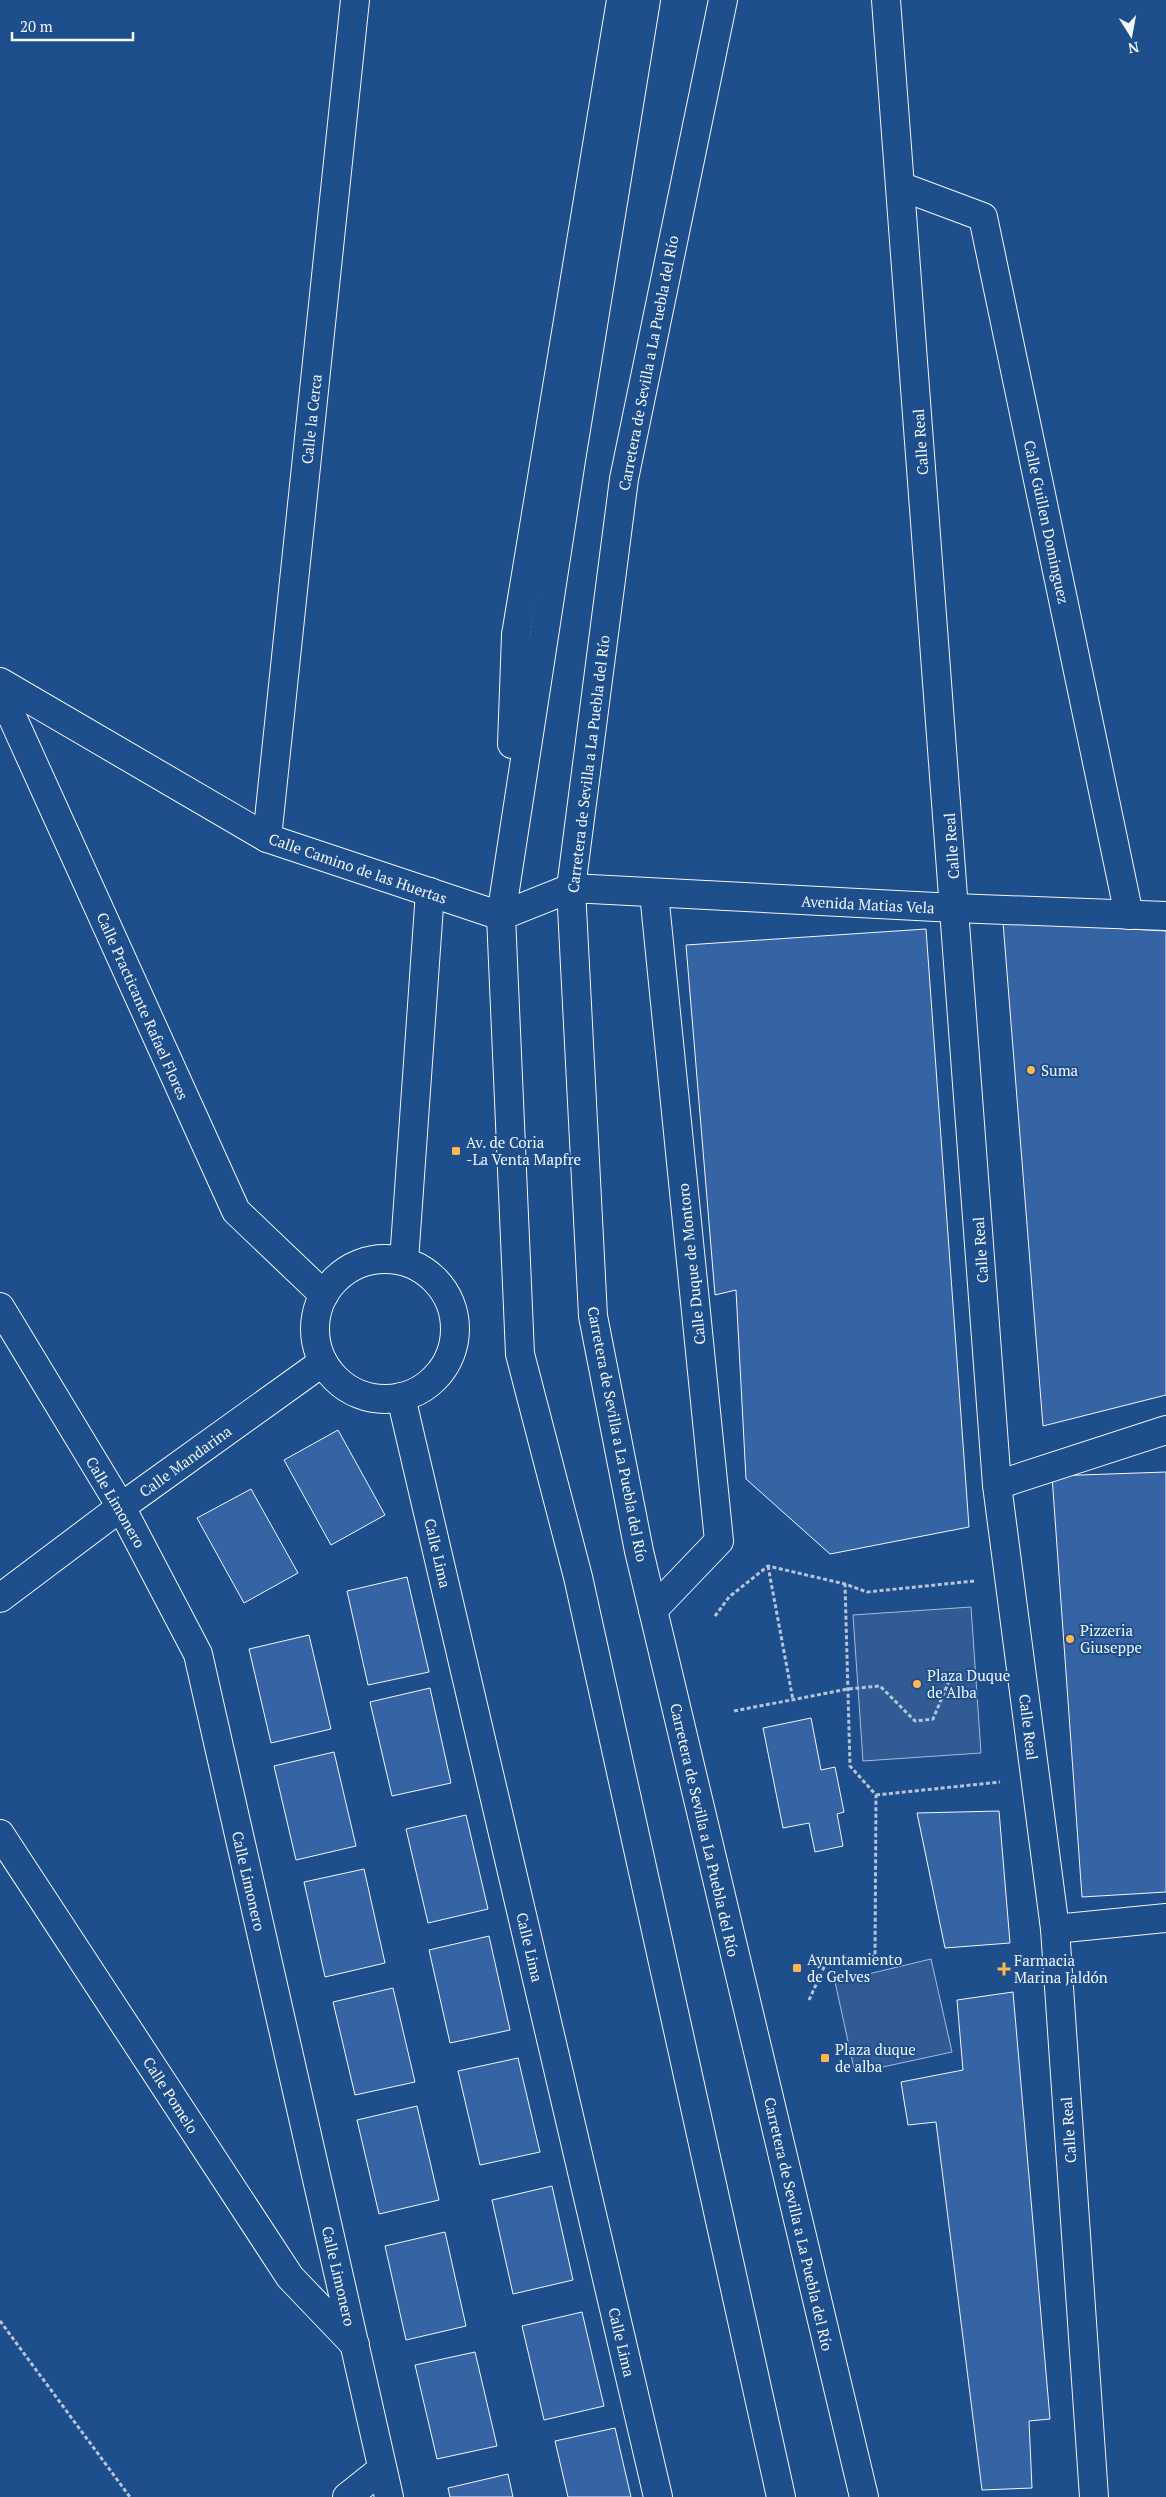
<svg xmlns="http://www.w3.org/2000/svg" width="1166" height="2497" font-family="'PT Serif',serif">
<rect width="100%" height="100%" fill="#1f4e8c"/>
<!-- built -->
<g fill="#305b95" stroke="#a8bbd7">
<polygon points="971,1607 981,1753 863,1761 853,1615"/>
<polygon points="931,1959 952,2052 855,2073 835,1982"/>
</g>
<!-- building -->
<g fill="#3563a3" stroke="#f2f6ff">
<polygon points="1003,922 1166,931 1166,1395 1043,1426"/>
<polygon points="926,929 969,1527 830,1554 746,1479 736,1290 715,1295 686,945"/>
<polygon points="338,1430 385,1515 331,1545 284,1460"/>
<polygon points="1166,1472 1166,1892 1082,1897 1052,1476"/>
<polygon points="251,1489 298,1573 244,1603 197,1518"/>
<polygon points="407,1577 429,1672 368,1685 347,1591"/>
<polygon points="309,1635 331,1729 271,1743 249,1649"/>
<polygon points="430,1688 451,1783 392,1796 370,1702"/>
<polygon points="811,1718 821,1770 835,1767 844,1812 837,1814 843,1846 815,1852 809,1823 783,1828 763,1728"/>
<polygon points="334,1752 356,1846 296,1860 274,1766"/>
<polygon points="999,1811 1010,1943 945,1948 917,1813"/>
<polygon points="466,1815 488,1909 428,1923 406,1829"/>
<polygon points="364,1869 385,1963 325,1977 304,1882"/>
<polygon points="489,1936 510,2030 450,2043 429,1950"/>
<polygon points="393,1988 415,2082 355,2095 333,2002"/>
<polygon points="1013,1992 1050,2419 1029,2421 1032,2488 982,2490 936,2122 908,2125 901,2082 963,2070 957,2000"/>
<polygon points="518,2058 540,2152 480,2165 458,2071"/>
<polygon points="417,2106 439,2200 379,2214 357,2120"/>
<polygon points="552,2186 573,2280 513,2294 492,2200"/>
<polygon points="445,2232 466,2326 406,2340 385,2246"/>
<polygon points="582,2312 604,2406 544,2420 522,2326"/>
<polygon points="475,2352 497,2446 437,2459 415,2365"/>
<polygon points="615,2428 631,2497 568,2497 555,2441"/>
<polygon points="508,2474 513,2497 450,2497 448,2488"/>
</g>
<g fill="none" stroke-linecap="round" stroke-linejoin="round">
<!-- minor casing -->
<g stroke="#f2f6ff" stroke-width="30">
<g id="minor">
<polyline points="886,0 997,1485 1055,1929 1094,2497"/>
<polyline points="900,186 983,217 1129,915"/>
<polyline points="516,635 621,0"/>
<polyline points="0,682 267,838 501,916 571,888 955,908 1166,916"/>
<polyline points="0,690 236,1211 324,1295"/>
<polyline points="267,838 355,0"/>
<circle cx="385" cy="1329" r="70"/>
<polyline points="404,1261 430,892"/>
<polyline points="0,1307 121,1507 198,1654 389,2497"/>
<polyline points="401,1397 658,2497"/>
<polyline points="997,1485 1166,1430"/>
<polyline points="0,1598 121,1507 323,1362"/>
<polyline points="653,1610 719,1541 654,893"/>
<polyline points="0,1834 290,2277 355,2345"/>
<polyline points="1055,1929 1166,1918"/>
<polyline points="347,2497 381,2470"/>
</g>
</g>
<!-- secondary casing -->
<g stroke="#f2f6ff" stroke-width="30">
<g id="secondary">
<polyline points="646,0 571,460 501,916 520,1354 578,1577 781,2497"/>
<polyline points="723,0 624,479 571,888 593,1316 639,1551 864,2497"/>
<polyline points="512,744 516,635"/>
</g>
</g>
<!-- path -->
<g stroke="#b3c4dc" stroke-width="3" stroke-dasharray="4 2.5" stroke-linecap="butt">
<polyline points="768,1566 793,1700"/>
<polyline points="715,1616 729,1597 768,1566 845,1584 867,1592 974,1581"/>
<polyline points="734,1711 848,1689 880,1686 915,1721 933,1719 949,1681 986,1679"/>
<polyline points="876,1795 1000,1782"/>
<polyline points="809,2000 825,1965 875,1956 876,1795 850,1766 845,1584"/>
<polyline points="0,2321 130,2497"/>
</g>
<!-- minor -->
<use href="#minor" stroke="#1f4e8c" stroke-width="28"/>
<!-- secondary -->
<use href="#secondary" stroke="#1f4e8c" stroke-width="28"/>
</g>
<!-- markers -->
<g fill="#ffb74d" stroke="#1f4e8c" stroke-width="2">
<circle cx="1031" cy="1070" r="5"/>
<rect x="451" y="1146" width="10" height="10" rx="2.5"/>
<circle cx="1070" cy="1639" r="5"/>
<circle cx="917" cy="1684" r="5"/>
<rect x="792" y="1963" width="10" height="10" rx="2.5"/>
<path d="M1001.5 1961.5h5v5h5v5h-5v5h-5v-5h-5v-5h5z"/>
<rect x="820" y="2053" width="10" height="10" rx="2.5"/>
</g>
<g text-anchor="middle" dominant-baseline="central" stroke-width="4" stroke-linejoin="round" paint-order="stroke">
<!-- street labels -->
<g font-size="15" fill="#f2f6ff" stroke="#1f4e8c">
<text transform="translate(648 363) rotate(-79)">Carretera de Sevilla a La Puebla del Río</text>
<text transform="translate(311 419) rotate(-84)">Calle la Cerca</text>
<text transform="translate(920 442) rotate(-94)">Calle Real</text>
<text transform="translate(1047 522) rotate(78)">Calle Guillen Dominguez</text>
<text transform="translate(588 764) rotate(-83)">Carretera de Sevilla a La Puebla del Río</text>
<text transform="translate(951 846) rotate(-94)">Calle Real</text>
<text transform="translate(358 868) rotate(19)">Calle Camino de las Huertas</text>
<text transform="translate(868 904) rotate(3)">Avenida Matias Vela</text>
<text transform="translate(143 1006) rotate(66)">Calle Practicante Rafael Flores</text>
<text transform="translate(980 1250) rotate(-94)">Calle Real</text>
<text transform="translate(691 1264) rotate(-96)">Calle Duque de Montoro</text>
<text transform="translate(618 1434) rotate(79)">Carretera de Sevilla a La Puebla del Río</text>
<text transform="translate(185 1461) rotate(-36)">Calle Mandarina</text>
<text transform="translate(116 1502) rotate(60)">Calle Limonero</text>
<text transform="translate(438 1553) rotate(77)">Calle Lima</text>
<text transform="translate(1029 1727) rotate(83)">Calle Real</text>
<text transform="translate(705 1830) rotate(77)">Carretera de Sevilla a La Puebla del Río</text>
<text transform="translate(249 1881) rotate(77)">Calle Limonero</text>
<text transform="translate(530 1947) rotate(77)">Calle Lima</text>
<text transform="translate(171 2095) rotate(57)">Calle Pomelo</text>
<text transform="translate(1068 2130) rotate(-94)">Calle Real</text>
<text transform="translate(799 2224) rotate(77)">Carretera de Sevilla a La Puebla del Río</text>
<text transform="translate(339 2276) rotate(77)">Calle Limonero</text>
<text transform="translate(622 2342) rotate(77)">Calle Lima</text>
</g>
<!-- poi labels -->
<g font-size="15" fill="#f2f6ff" stroke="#1f4e8c" text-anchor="start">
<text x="1041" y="1070">Suma</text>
<text x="466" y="1142">Av. de Coria<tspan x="466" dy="17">-La Venta Mapfre</tspan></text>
<text x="1080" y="1630">Pizzeria<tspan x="1080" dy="17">Giuseppe</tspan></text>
<text x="927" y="1675">Plaza Duque<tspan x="927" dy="17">de Alba</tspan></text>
<text x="807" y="1959">Ayuntamiento<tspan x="807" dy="17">de Gelves</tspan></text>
<text x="1014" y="1960">Farmacia<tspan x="1014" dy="17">Marina Jaldón</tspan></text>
<text x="835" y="2049">Plaza duque<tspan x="835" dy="17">de alba</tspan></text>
</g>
</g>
<!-- north arrow -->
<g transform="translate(1131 35) rotate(169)" stroke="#1f4e8c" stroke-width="4" paint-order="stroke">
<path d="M0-4L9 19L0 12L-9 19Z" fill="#f2f6ff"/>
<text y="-8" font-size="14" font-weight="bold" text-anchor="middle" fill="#f2f6ff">N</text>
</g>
<!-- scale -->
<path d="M12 32v8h121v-8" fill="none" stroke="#f2f6ff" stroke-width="2.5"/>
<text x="20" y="32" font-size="15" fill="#f2f6ff" stroke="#1f4e8c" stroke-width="4" paint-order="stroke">20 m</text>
</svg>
